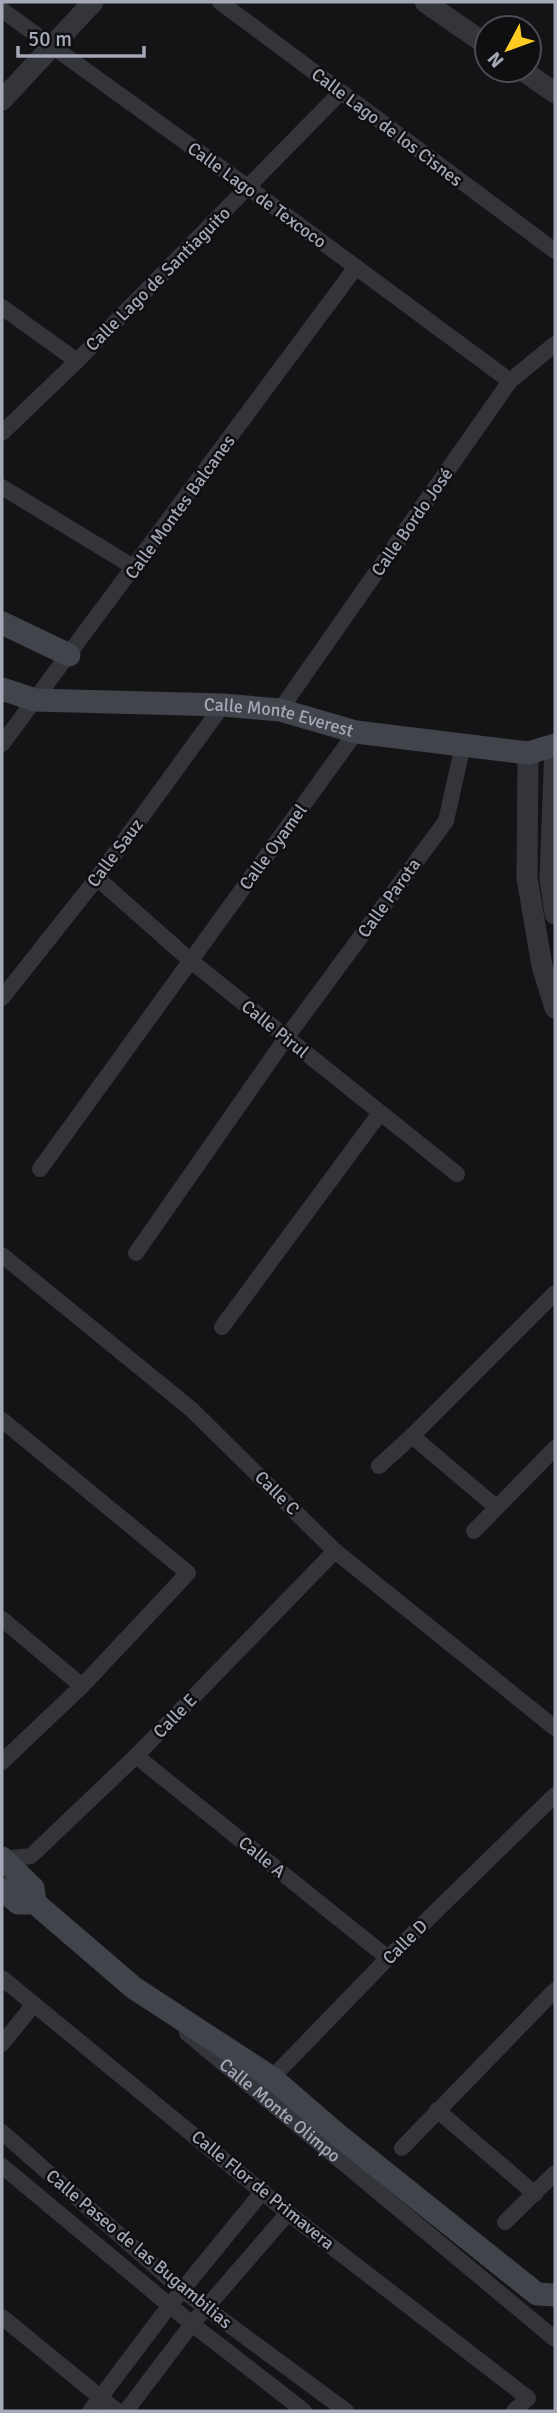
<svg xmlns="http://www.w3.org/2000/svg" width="557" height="2413" font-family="Signika,sans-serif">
<rect width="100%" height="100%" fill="#141416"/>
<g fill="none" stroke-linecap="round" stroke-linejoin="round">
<!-- minor -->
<g stroke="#34353b" stroke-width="16">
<polyline points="220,2 555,251"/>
<polyline points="2,10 249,188 510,381"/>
<polyline points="2,307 77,361"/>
<polyline points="2,433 77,361 340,93"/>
<polyline points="2,487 135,568"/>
<polyline points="280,710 510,381 555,344"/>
<polyline points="2,744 356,267"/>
<polyline points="97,878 191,961 457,1174"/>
<polyline points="2,998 97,878 223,705"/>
<polyline points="40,1169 356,732"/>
<polyline points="136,1253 286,1038 446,821 463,745"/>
<polyline points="2,1255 191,1409 335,1551 555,1728"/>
<polyline points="222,1327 380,1113"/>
<polyline points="2,1420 188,1573 82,1686 2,1762"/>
<polyline points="412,1436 496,1507"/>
<polyline points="379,1466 412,1436 555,1293"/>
<polyline points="474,1531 555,1448"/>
<polyline points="2,1619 82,1686"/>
<polyline points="136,1756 388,1958"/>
<polyline points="2,1859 31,1856 136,1756 335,1551"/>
<polyline points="2,1978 288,2213 528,2398 514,2411"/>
<path id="s1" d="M187 2033 555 2339"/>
<polyline points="2,2044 34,2004"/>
<polyline points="266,2084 388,1958 555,1795"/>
<polyline points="437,2110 535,2194"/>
<polyline points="2,2132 182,2290 346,2411"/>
<polyline points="402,2148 555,1990"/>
<polyline points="2,2166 192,2324 304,2411"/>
<polyline points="505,2222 555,2173"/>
<polyline points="2,2317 117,2411"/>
<polyline points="90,2411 170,2305 263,2191"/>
<polyline points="126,2411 192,2324 288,2213"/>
</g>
<!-- tertiary -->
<g stroke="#34353b" stroke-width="21">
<polyline points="425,2 487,45"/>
<polyline points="522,70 555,93"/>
<polyline points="2,100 93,2"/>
<polyline points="555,745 550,879 555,914"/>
<polyline points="528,753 527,878 542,966 555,1008"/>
</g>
<!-- secondary -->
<g stroke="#42444b" stroke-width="23">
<polyline points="2,623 69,655"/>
<path id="s2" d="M2 689 35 700 223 705 280 710 356 732 528 753 555 745"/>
<polyline points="2,1858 33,1888 35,1903"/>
<polyline points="2,1889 18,1903 35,1903 134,1988 272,2078 338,2135 537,2294 555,2295"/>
</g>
</g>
<g text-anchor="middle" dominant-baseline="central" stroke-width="5" stroke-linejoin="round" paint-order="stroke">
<!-- street labels -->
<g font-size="18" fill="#a4a8b7" stroke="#0f0f11">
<text transform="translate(387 127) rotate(37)">Calle Lago de los Cisnes</text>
<text transform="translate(257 195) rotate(36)">Calle Lago de Texcoco</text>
<text transform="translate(158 279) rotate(-45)">Calle Lago de Santiaguito</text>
<text transform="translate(180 507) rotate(-54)">Calle Montes Balcanes</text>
<text transform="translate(412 522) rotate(-55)">Calle Bordo José</text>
<text stroke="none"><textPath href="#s2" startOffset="280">Calle Monte Everest</textPath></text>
<text transform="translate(273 847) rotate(-54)">Calle Oyamel</text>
<text transform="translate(115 853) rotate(-53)">Calle Sauz</text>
<text transform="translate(389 898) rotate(-54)">Calle Parota</text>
<text transform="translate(275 1029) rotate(39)">Calle Pirul</text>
<text transform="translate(277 1493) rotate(45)">Calle C</text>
<text transform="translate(175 1716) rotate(-46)">Calle E</text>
<text transform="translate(262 1857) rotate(39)">Calle A</text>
<text transform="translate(405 1942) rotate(-45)">Calle D</text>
<text stroke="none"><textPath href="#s1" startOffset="121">Calle Monte Olimpo</textPath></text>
<text transform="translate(263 2190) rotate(39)">Calle Flor de Primavera</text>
<text transform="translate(139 2249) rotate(40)">Calle Paseo de las Bugambilias</text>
</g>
</g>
<!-- border -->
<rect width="557" height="2413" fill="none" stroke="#a4a8b7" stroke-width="7"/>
<!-- north arrow -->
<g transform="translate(508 49) rotate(229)"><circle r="33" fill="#0f0f11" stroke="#4b4c53" stroke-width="2"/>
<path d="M0-5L12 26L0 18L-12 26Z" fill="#ffcc23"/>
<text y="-10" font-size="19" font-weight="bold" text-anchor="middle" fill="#a4a8b7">N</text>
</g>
<!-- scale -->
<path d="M18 46v10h126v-10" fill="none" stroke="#a4a8b7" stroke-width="3.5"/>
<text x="28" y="46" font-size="21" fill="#a4a8b7" stroke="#0f0f11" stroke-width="5" paint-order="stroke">50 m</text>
</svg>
